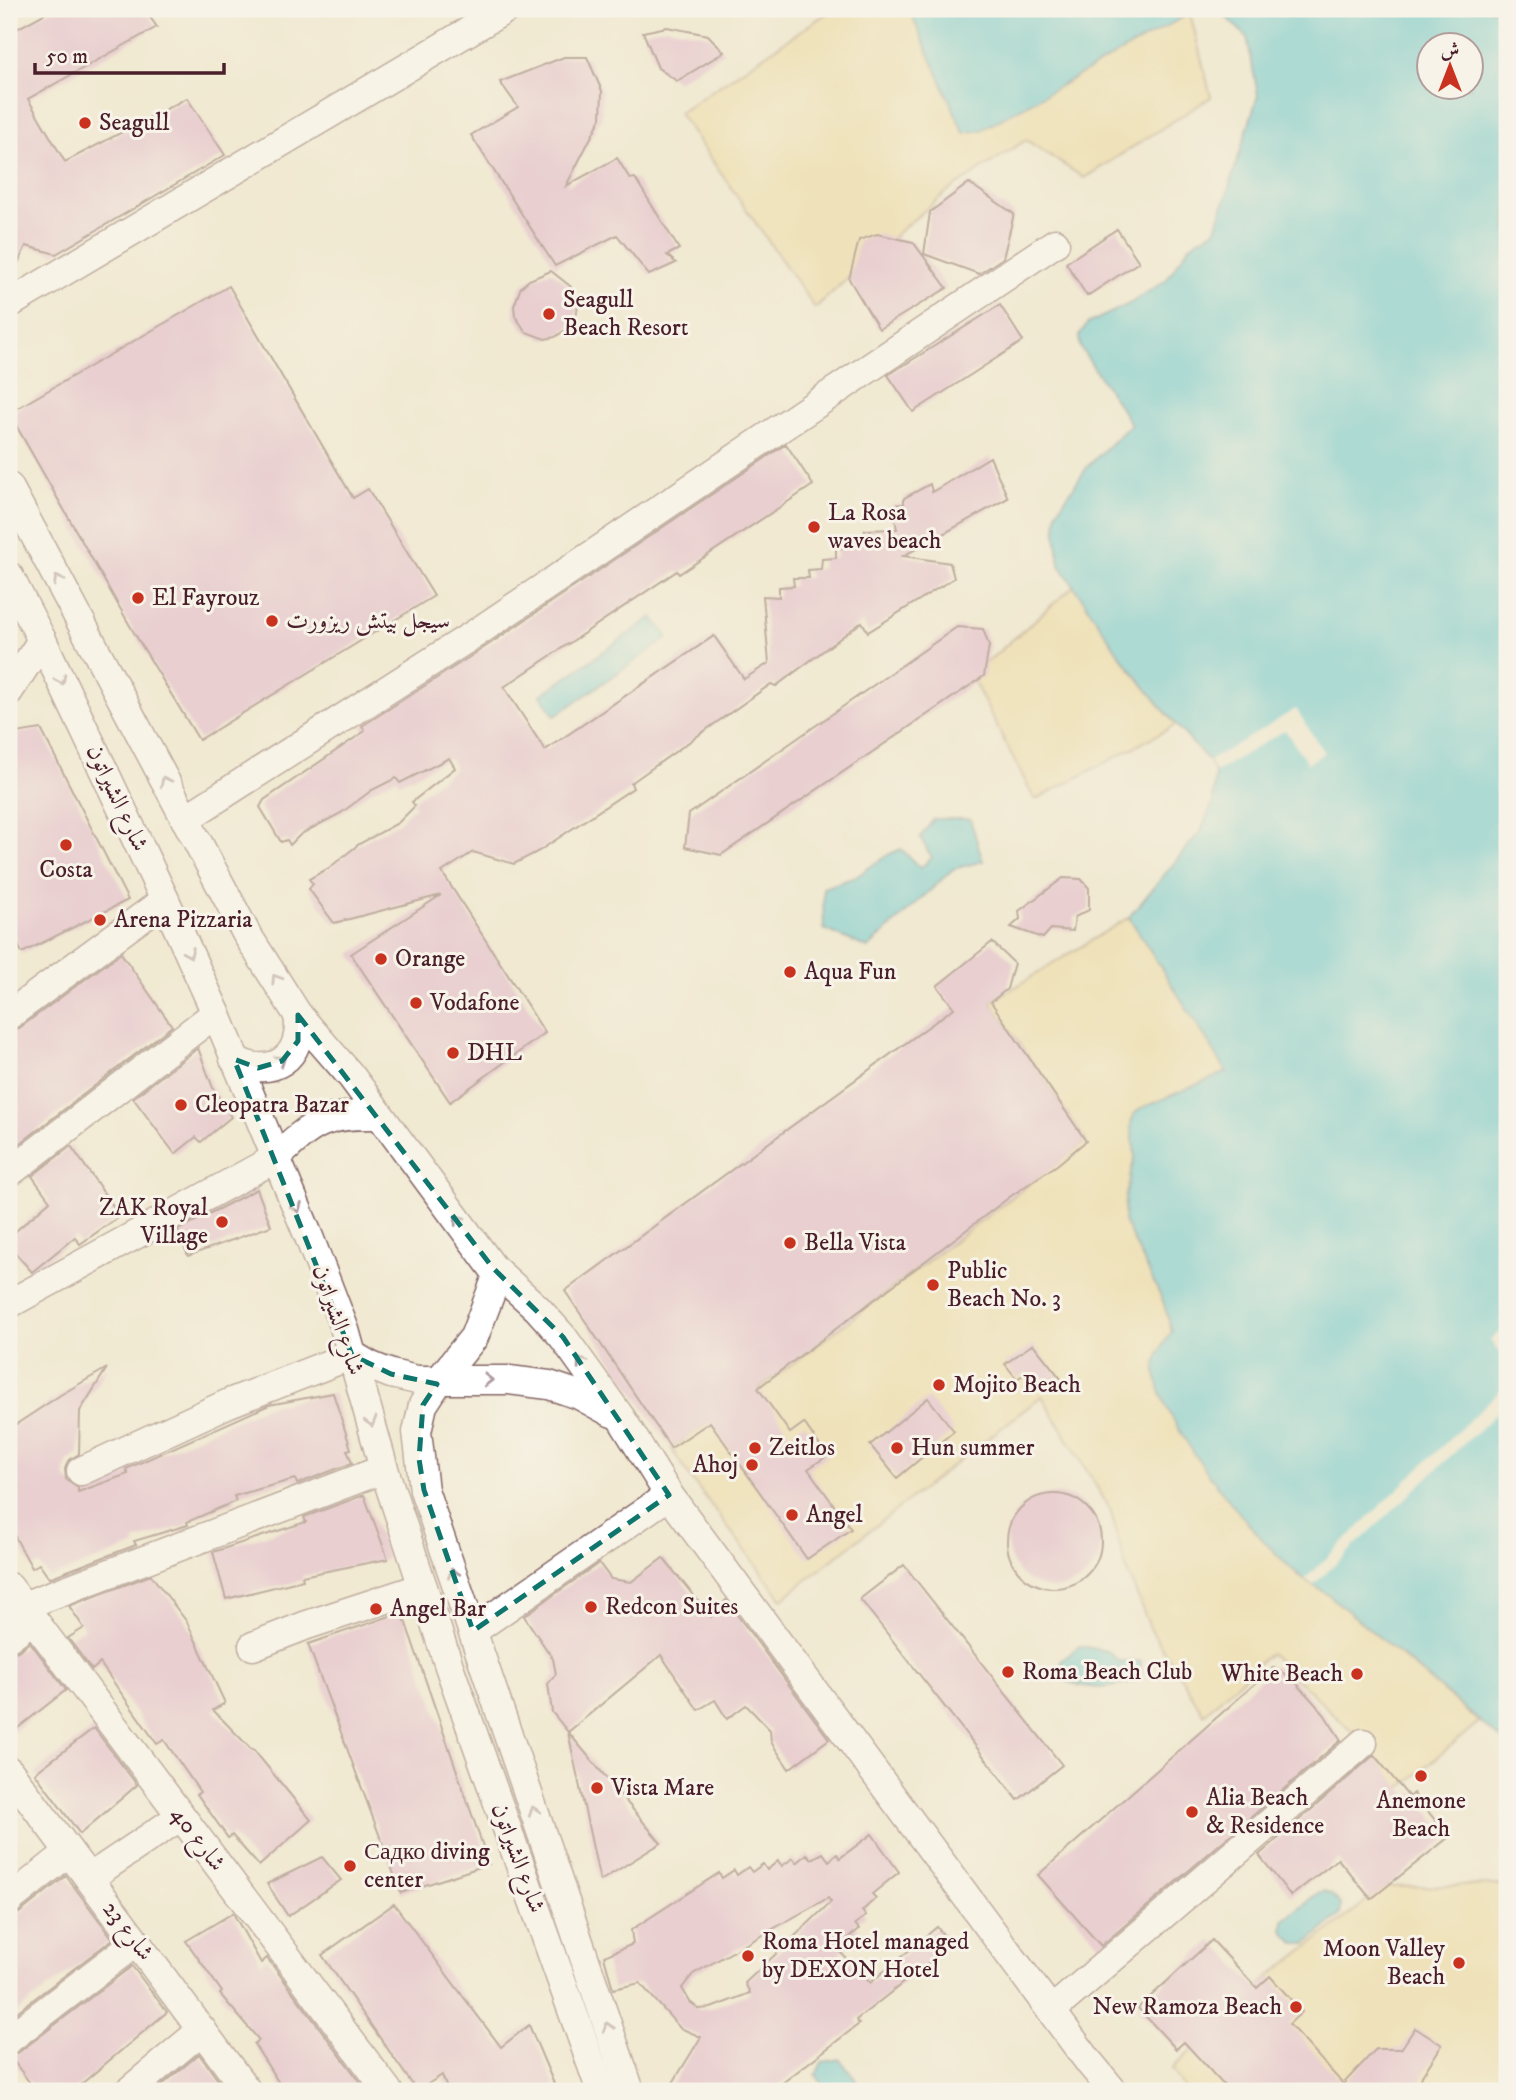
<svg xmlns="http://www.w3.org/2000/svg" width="1516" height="2100" font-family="'IM FELL DW Pica',Amiri,serif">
<rect width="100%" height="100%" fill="#f7f3e8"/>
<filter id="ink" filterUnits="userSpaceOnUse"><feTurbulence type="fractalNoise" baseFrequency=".0143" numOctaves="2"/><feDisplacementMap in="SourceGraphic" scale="14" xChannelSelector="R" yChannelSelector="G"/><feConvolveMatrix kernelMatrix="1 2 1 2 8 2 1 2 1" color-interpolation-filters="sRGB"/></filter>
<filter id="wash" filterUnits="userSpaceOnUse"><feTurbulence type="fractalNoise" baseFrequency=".00686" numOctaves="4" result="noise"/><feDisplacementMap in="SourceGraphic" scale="28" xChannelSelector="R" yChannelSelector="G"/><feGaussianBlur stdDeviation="1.57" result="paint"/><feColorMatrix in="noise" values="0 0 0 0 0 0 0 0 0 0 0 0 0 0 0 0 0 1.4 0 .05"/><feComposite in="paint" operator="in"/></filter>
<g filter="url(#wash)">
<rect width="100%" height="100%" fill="#f1e9d2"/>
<!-- sand -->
<g fill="#eeda9e" stroke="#9c7c64" stroke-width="2">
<polygon points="833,9 909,9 964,133 981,130 1190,13 1211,97 1084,178 1026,140 948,191 902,229 815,308 679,113"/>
<polygon points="1075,585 1121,657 1176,725 1035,800 971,676"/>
<polygon points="1129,917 1228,1072 1141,1108 1131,1123 1135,1155 1125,1199 1124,1221 1163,1301 1172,1332 1162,1346 1298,1575 1330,1596 1479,1722 1355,1826 1321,1788 1369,1748 1270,1653 1204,1714 1151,1630 1126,1568 1110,1509 1042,1396 782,1599 690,1477 671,1448 779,1374 1086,1141 991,1002"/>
<polygon points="1507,1885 1507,2091 1186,2091 1172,2069 1270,1976 1385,1887"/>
</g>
<!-- water -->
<g fill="#5cc7d4" stroke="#537380" stroke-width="2" fill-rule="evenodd">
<path d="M909 9H1507V1744L1330 1596C1320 1589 1308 1583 1299 1575 1260 1544 1150 1414 1156 1365 1157 1353 1165 1342 1172 1331L1163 1301 1124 1221 1125 1199 1135 1155 1131 1124 1134 1114 1141 1108 1227 1072 1129 917 1201 831 1213 802 1215 772 1209 761 1176 725 1121 657 1060 565 1056 535 1057 511 1088 466 1131 424 1080 347 1079 336 1087 324 1131 303 1166 280 1190 246 1198 239 1205 237 1216 229 1258 95 1247 37 1223 14 1198 9 981 130 964 133ZM1428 46H1470V88H1428Z"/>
<polygon points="653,617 668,638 555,716 541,695"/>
<polygon points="934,819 970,819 983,861 953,869 868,948 824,929 823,888 856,877 885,856 901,849 920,868 932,858 920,837"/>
<path d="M1080 1646 1107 1651 1119 1661H1141L1140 1679C1111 1689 1097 1691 1068 1682L1061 1661Z"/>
<polygon points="1324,1891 1331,1894 1341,1904 1340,1915 1306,1944 1295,1944 1283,1931 1284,1920 1318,1893"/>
<polygon points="840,2059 864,2091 827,2091 816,2075 822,2062"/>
</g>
<!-- pier -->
<g fill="#f1e9d2">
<polygon points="1296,709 1324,753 1308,763 1285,730 1215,772 1209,761"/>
<polygon points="1500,1332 1507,1341 1507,1360 1490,1340"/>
<polygon points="1507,1384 1507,1403 1313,1585 1305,1579"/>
</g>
<g id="blocks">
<!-- building -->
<g fill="#e0afcf" fill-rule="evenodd">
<polygon points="53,9 144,9 157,27 28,99 65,162 187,98 225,155 56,254 26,246 9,282 9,33"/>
<polygon points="667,27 708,35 724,52 677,81 658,68 643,32"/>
<polygon points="564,57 587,57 602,91 601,118 566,186 617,158 630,179 635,178 679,249 667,255 676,263 649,275 617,235 555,266 471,135 518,107 500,82"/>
<polygon points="969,183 1014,214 1003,258 979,274 924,254 930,212"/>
<polygon points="1117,229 1139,262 1087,296 1066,263"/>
<polygon points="877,234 913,242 947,288 879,329 849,279 859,240"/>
<polygon points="551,271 570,286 576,295 578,306 576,317 571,326 555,337 545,339 526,332 515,316 514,306 521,287 529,280"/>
<polygon points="229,286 353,498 368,489 434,596 199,740 133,631 9,413"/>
<polygon points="1000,305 1023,341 913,412 888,375"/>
<polygon points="786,444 813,485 679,574 677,571 504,687 545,750 714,636 744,679 769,663 763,596 779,597 779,587 794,586 793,578 809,578 808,570 821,569 822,559 836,558 836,548 851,548 851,538 864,538 865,530 897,529 892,505 904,504 904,498 930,484 932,492 990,457 1008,498 903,556 950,563 954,578 868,632 862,622 776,686 771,684 631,783 633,788 539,851 514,864 473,852 442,872 545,1033 450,1102 351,954 441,895 334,923 309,889 313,884 309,879 329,868 359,844 398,823 415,806 412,802 455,768 449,758 400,783 396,778 372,790 341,813 301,834 290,845 287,840 281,842 260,807 264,800 365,731 362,726 485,647"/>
<polygon points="957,627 983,629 989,646 984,676 721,855 685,847 689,814"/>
<polygon points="41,729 128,900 22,953 9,927 9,734"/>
<polygon points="1063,878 1081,879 1089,888 1089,910 1075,917 1073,931 1051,929 1043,938 1011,927 1020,919 1019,911"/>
<polygon points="992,942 1014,963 1007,989 991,1002 1086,1141 1057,1165 1011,1196 758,1388 790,1433 804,1423 827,1456 808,1469 851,1529 807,1559 710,1422 671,1448 565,1291 954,1008 937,986"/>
<polygon points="121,953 172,1026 13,1149 9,1144 9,1031 19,1028"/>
<polygon points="198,1048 213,1088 231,1117 201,1142 196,1137 175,1154 133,1098"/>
<polygon points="71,1146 120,1216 80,1244 75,1237 32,1272 9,1246 9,1237 50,1201 32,1176"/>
<polygon points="257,1189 271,1226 188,1256 178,1230"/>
<polygon points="1033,1344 1062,1380 1037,1378 1026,1373 1017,1379 1005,1364"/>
<polygon points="107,1368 80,1411 79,1454 68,1461 65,1469 66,1479 78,1487 78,1492 128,1474 126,1469 269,1405 333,1393 351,1449 347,1450 352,1463 297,1484 295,1479 234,1496 236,1501 187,1522 188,1525 134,1541 136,1545 49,1578 39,1564 32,1568 9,1526 9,1429 62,1394"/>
<polygon points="928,1398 954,1431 897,1478 870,1445"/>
<circle cx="1054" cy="1541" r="47"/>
<polygon points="364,1495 388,1559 302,1576 303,1580 226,1599 213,1552 306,1522 304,1517"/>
<polygon points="663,1558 711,1617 726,1600 829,1739 789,1769 771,1742 770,1730 746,1705 727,1719 715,1700 698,1710 661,1655 568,1732 552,1712 548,1684 556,1674 553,1659 524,1616 599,1563 611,1579 631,1582"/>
<polygon points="904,1565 1062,1765 1018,1800 860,1599"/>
<polygon points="151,1575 187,1622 225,1703 213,1710 252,1750 253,1749 311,1820 259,1866 232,1835 228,1838 197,1794 200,1792 164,1740 157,1744 100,1663 92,1670 68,1638 84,1628 69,1606"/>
<polygon points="402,1612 489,1864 401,1893 308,1644"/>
<polygon points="30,1642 66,1690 9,1735 9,1653 18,1651"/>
<polygon points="1274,1667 1292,1678 1324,1714 1341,1740 1101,1946 1038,1875"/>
<polygon points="94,1728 137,1785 80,1834 35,1773"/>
<polygon points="568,1732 661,1843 600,1881"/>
<polygon points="1374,1755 1409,1797 1413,1793 1449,1837 1371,1899 1338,1859 1291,1896 1259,1855"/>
<path d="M872 1834 899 1872 872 1894 876 1898 862 1911 866 1916 855 1924 859 1929 847 1939 851 1943 840 1952 870 1983 937 1927 951 1945 856 2020 859 2024 772 2091H668L701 2037 680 2028 640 1983 613 1989 604 1956 633 1944 631 1930 719 1873 722 1878 734 1870 737 1875 748 1867 752 1872 763 1864 767 1870 778 1861 782 1866 793 1858 797 1863 807 1854 812 1859 823 1853 829 1861 837 1854 840 1858ZM828 1898 831 1902 745 1983 750 1993 711 2008 699 2009 690 2002 682 1988 693 1974Z"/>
<polygon points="322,1857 341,1880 288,1916 267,1884"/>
<polygon points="66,1876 113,1939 9,2018 9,1916 19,1913"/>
<polygon points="394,1904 501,2047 529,2025 557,2091 448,2091 442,2075 417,2091 322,1955"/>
<polygon points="233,1913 261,1963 267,1958 367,2091 284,2091 254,2044 259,2040 220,1994 222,1992 186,1941"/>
<polygon points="1212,1940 1257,1988 1270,1976 1302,2012 1289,2024 1343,2084 1376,2049 1401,2049 1415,2028 1442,2045 1422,2076 1418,2091 1229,2091 1184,2042 1176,2049 1138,2008"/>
<polygon points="132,1966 167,2012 73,2091 36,2091 9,2055 19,2052"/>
<polygon points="199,2054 226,2091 155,2091"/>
</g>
</g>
</g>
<g filter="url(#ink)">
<use href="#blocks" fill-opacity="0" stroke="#846665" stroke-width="2"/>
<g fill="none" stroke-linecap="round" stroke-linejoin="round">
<!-- minor casing -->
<g stroke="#846665" stroke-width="31">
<g id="minor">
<polyline points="9,304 506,9"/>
<polyline points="9,487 246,933 298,1015 351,1076 493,1268 537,1308 563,1337 621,1418 669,1495 1089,2062 1113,2091"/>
<polyline points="9,576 42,640 165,900 216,1013 309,1237 345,1330 384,1469 450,1669 601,2091"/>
<polyline points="9,691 42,640"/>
<polyline points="185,819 476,633 1055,243"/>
<polyline points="9,1015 165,900"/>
<path d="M234 1059C271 1081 305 1057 298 1015"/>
<polyline points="9,1173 216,1013"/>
<polyline points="498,1274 474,1337 440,1379 423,1405 417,1432 424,1490 630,2091"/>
<path d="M9 1304 276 1158C314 1121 326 1114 379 1115"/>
<polyline points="81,1471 229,1403 352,1355 371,1366 391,1374 417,1380 509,1380 549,1385 579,1395 612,1413"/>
<polyline points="9,1587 388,2091"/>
<polyline points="23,1606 384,1469"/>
<polyline points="473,1631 669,1495"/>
<polyline points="9,1637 33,1619"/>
<polyline points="253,1646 307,1625 423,1587"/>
<polyline points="9,1771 247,2091"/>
<polyline points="89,1878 181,1816"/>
<polyline points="9,1900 69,1852"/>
<polyline points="1051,2011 1363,1743"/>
<polyline points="9,2039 136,1942"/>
<polyline points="129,2091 202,2030"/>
</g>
</g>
<!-- minor -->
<use href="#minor" stroke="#fff" stroke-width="28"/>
</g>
<!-- one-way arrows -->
<defs><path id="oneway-chevron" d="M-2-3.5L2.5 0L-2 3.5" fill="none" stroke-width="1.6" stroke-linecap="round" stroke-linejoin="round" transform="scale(1.75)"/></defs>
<g stroke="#ae9aa0">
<use href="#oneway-chevron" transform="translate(58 580) rotate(-118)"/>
<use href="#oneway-chevron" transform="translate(61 680) rotate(65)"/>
<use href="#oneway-chevron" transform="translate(165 781) rotate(-118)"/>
<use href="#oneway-chevron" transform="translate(189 953) rotate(66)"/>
<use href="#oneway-chevron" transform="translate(276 979) rotate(-122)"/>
<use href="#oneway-chevron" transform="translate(281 1060) rotate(-34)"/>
<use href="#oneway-chevron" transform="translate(297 1208) rotate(68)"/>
<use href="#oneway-chevron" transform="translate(458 1219) rotate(-127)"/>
<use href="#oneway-chevron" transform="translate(581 1362) rotate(-126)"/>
<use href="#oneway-chevron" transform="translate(488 1380) rotate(1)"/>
<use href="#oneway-chevron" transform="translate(371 1422) rotate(74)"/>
<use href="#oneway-chevron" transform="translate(453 1573) rotate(-109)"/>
<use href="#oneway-chevron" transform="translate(534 1811) rotate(-109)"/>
<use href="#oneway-chevron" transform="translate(608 2027) rotate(-109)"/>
</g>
</g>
<!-- marked area -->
<path d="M0 0H1516V2100H0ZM298 1015 493 1268 563 1337 669 1495 473 1631 424 1490 419 1459 423 1405 437 1384 391 1374 352 1355 234 1059 258 1068 282 1061 298 1041Z" fill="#f1e9d2" fill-opacity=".55" fill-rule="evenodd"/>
<path fill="none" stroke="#0f766e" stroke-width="5" stroke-dasharray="14 9" stroke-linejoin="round" d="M298 1015 493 1268 563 1337 669 1495 473 1631 424 1490 419 1459 423 1405 437 1384 391 1374 352 1355 234 1059 258 1068 282 1061 298 1041Z"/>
<!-- markers -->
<g fill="#c8321e" stroke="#f7f3e8" stroke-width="2.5">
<circle cx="85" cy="123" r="7"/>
<circle cx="549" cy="314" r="7"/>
<circle cx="814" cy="527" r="7"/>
<circle cx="138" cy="598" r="7"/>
<circle cx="272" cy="621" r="7"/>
<circle cx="66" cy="845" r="7"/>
<circle cx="100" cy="920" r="7"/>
<circle cx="381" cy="959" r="7"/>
<circle cx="790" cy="972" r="7"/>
<circle cx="416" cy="1003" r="7"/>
<circle cx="453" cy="1053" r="7"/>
<circle cx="181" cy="1105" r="7"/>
<circle cx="222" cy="1222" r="7"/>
<circle cx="790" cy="1243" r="7"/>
<circle cx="933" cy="1285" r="7"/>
<circle cx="939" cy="1385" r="7"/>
<circle cx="755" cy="1448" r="7"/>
<circle cx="897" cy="1448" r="7"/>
<circle cx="752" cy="1465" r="7"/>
<circle cx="792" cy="1515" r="7"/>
<circle cx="591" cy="1607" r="7"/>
<circle cx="376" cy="1609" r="7"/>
<circle cx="1008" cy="1672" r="7"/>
<circle cx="1357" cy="1674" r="7"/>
<circle cx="1421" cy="1776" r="7"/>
<circle cx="597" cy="1788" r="7"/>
<circle cx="1192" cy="1812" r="7"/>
<circle cx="350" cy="1866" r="7"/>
<circle cx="748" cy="1956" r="7"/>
<circle cx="1459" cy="1963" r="7"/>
<circle cx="1296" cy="2007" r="7"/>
</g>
<g text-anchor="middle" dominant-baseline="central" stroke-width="6" stroke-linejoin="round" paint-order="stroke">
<!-- poi labels -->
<g font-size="24" fill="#4a1f2b" stroke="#f7f3e8" text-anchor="start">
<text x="99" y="123">Seagull</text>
<text x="563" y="300">Seagull<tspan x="563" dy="28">Beach Resort</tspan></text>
<text x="828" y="513">La Rosa<tspan x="828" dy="28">waves beach</tspan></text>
<text x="152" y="598">El Fayrouz</text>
<text x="286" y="621">سيجل بيتش ريزورت</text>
<text x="66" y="870" text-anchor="middle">Costa</text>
<text x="114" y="920">Arena Pizzaria</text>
<text x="395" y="959">Orange</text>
<text x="804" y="972">Aqua Fun</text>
<text x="430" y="1003">Vodafone</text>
<text x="467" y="1053">DHL</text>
<text x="195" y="1105">Cleopatra Bazar</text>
<text x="208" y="1208" text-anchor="end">ZAK Royal<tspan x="208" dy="28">Village</tspan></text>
<text x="804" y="1243">Bella Vista</text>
<text x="947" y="1271">Public<tspan x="947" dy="28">Beach No. 3</tspan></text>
<text x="953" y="1385">Mojito Beach</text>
<text x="769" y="1448">Zeitlos</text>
<text x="911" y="1448">Hun summer</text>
<text x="738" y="1465" text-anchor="end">Ahoj</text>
<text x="806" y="1515">Angel</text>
<text x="605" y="1607">Redcon Suites</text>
<text x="390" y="1609">Angel Bar</text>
<text x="1022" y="1672">Roma Beach Club</text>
<text x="1343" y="1674" text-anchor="end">White Beach</text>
<text x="611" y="1788">Vista Mare</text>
<text x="1206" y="1798">Alia Beach<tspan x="1206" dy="28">&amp; Residence</tspan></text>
<text x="1421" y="1801" text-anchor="middle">Anemone<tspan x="1421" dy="28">Beach</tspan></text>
<text x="364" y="1852">Садко diving<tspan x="364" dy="28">center</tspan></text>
<text x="762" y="1942">Roma Hotel managed<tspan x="762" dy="28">by DEXON Hotel</tspan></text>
<text x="1445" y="1949" text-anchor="end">Moon Valley<tspan x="1445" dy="28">Beach</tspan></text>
<text x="1282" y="2007" text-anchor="end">New Ramoza Beach</text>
</g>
<!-- street labels -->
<g font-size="24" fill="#4a1f2b" stroke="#f7f3e8">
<text transform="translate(117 798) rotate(65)">شارع الشيراتون</text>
<text transform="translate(338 1320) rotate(71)">شارع الشيراتون</text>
<text transform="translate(198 1839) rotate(53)">شارع 40</text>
<text transform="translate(518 1858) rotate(70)">شارع الشيراتون</text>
<text transform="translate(128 1931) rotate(53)">شارع 23</text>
</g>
</g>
<!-- margin -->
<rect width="1516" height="2100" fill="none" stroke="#f7f3e8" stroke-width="35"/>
<!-- north arrow -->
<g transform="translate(1450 66)"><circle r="33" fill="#f7f3e8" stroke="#b29e9c" stroke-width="2"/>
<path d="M0-5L12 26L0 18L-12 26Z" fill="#c8321e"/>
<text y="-10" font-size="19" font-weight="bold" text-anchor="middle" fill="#4a1f2b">ش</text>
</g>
<!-- scale -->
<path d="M35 63v10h189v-10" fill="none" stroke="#4a1f2b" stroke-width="3.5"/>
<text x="46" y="63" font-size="21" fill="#4a1f2b" stroke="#f7f3e8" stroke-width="5" paint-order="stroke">50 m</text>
</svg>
